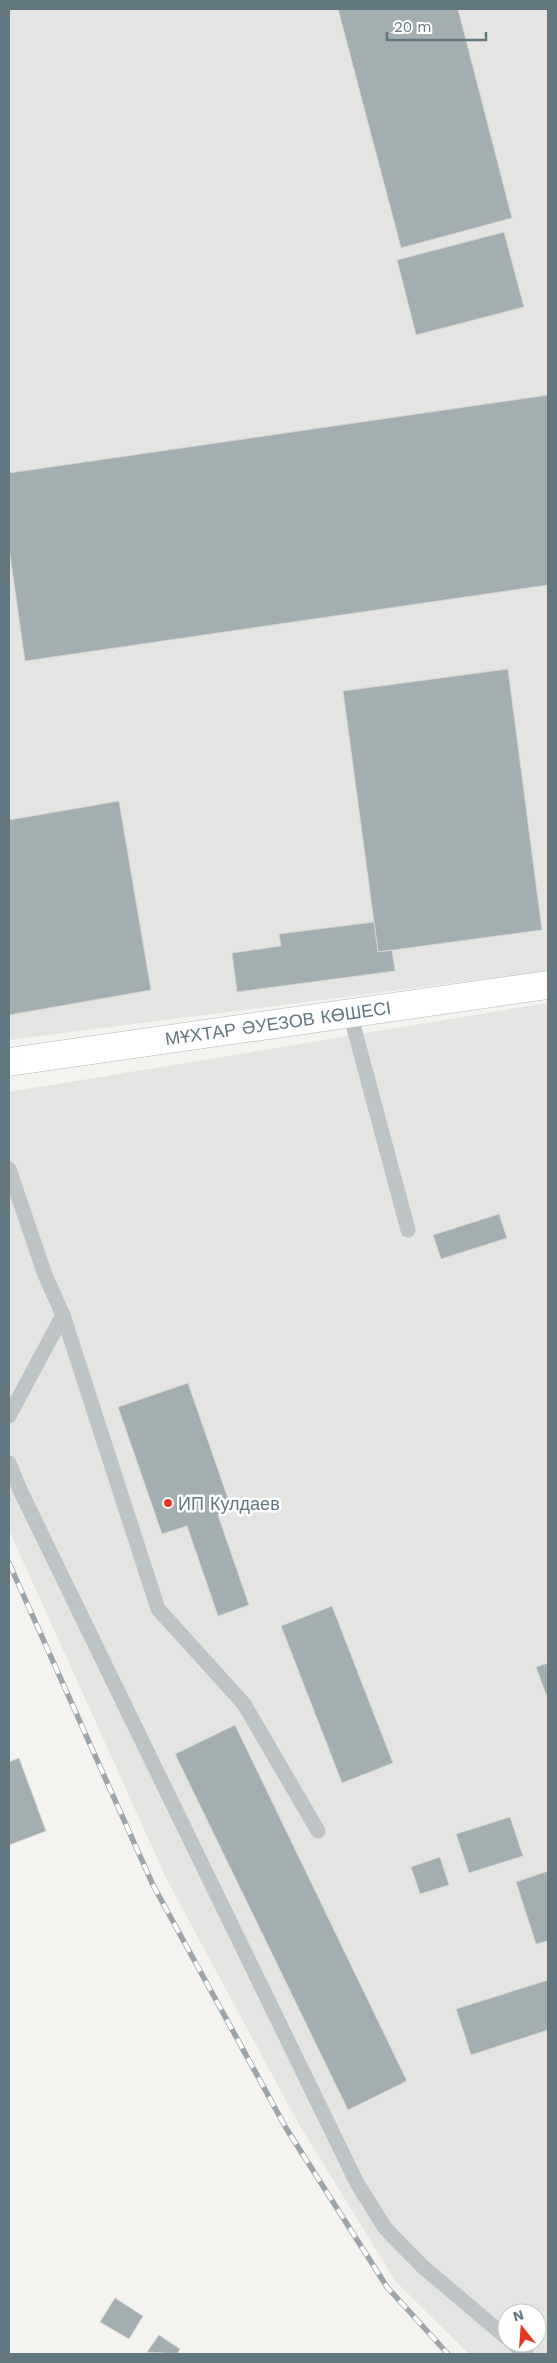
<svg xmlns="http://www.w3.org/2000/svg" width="557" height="2363" font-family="'Work Sans',sans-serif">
<rect width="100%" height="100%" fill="#f4f3ef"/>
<!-- built -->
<g fill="#e4e5e3" fill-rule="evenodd">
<polygon points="9,9 548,9 548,971 9,1040"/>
<path d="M548 1003V2354H469L396 2282 297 2121 167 1880 9 1530V1092ZM507 2313H537V2343H507Z"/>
</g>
<!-- building -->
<g fill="#a3aeb1" stroke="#d5d4d2">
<polygon points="338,9 458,9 512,218 401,248"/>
<polygon points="504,232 524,307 416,335 397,260"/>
<polygon points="548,395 548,585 25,661 9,548 9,473"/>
<polygon points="508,669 542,930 378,952 343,691"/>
<polygon points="119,801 151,990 9,1015 9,820"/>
<polygon points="374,922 378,952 392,950 395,971 237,992 232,953 281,946 279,934"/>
<polygon points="499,1214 507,1238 441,1259 433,1235"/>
<polygon points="188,1383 232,1510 218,1515 249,1605 218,1616 187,1526 162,1534 118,1407"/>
<polygon points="332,1606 393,1763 342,1783 281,1626"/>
<polygon points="548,1663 548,1700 536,1667"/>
<polygon points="235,1725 407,2081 348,2110 175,1754"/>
<polygon points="19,1758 46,1831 9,1845 9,1762"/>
<polygon points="510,1817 523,1856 469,1873 456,1834"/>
<polygon points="440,1857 449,1885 420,1894 411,1867"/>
<polygon points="548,1871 548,1941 536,1944 516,1882"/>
<polygon points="548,1980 548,2030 471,2055 456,2009"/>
<polygon points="115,2298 143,2316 129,2339 100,2322"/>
<polygon points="159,2335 180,2349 177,2354 147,2352"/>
</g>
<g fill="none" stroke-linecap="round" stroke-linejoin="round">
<!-- secondary casing -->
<g stroke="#b1b7ba" stroke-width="29">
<polyline id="secondary" points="9,1062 548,985"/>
</g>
<!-- lane -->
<g stroke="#bec3c5" stroke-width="15">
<polyline points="350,1013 408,1230"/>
<polyline points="9,1169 45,1275 63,1315 9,1416"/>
<polyline points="63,1315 158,1609 244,1704 318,1831"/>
<polyline points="9,1463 20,1490 357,2183 385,2228 422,2266 507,2338"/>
<polyline points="513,2343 526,2354"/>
</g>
<!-- secondary -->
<use href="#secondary" stroke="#fff" stroke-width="28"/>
<!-- rail casing -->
<g stroke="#9da5a9" stroke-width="5.5">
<polyline id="rail" points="9,1563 153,1885 286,2128 387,2287 448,2354"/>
</g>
<!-- rail -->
<use href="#rail" stroke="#fff" stroke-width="4" stroke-dasharray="11" stroke-linecap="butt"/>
</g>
<!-- markers -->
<circle fill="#e23721" stroke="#fff" stroke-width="2" cx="168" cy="1503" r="5"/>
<g text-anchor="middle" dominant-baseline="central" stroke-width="5" stroke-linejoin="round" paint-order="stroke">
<!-- street labels -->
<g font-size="18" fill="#637780" stroke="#fff">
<text transform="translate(278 1023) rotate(-8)">МҰХТАР ӘУЕЗОВ КӨШЕСІ</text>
</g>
<!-- poi labels -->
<g font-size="18" fill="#637780" stroke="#fff" text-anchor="start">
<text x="178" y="1503">ИП Кулдаев</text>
</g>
</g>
<!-- border -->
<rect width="557" height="2363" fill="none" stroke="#637780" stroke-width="20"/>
<!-- north arrow -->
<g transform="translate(522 2328) rotate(343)"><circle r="24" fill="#ffffff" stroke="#c1c9cc"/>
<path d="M0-4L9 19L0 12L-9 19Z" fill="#e23721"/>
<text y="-8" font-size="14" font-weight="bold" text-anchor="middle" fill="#637780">N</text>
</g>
<!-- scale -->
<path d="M387 32v8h99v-8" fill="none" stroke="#637780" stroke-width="2.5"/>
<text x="394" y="32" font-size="15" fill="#637780" stroke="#ffffff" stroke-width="4" paint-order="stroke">20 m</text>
</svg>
